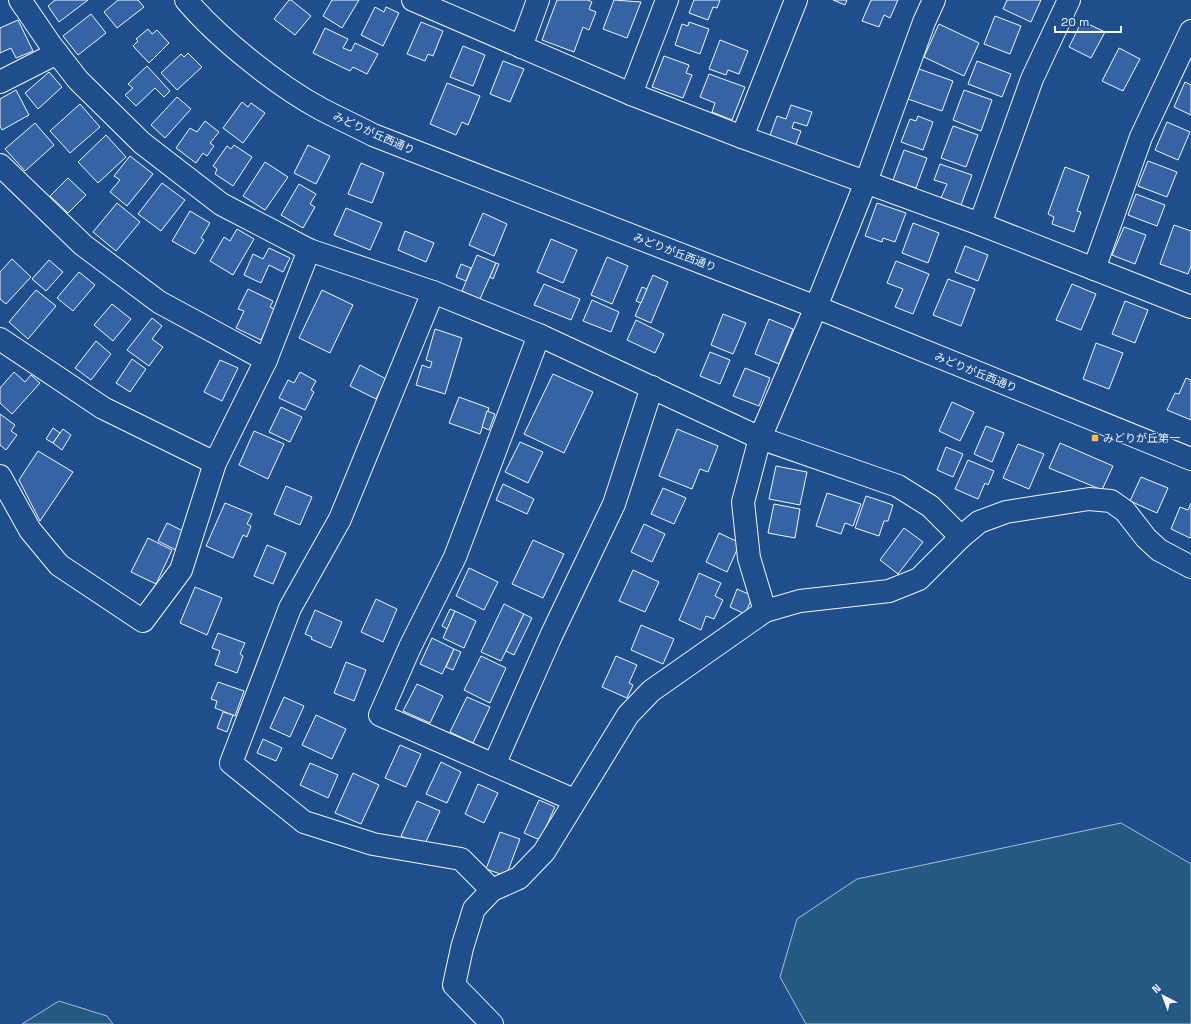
<svg xmlns="http://www.w3.org/2000/svg" width="1191" height="1024" font-family="'Space Grotesk','Noto Sans JP',sans-serif">
<rect width="100%" height="100%" fill="#1f4e8c"/>
<!-- green -->
<g fill="#245a82" stroke="#a8bbd7">
<polygon points="1121,823 1191,864 1191,1024 806,1024 780,977 797,919 857,879"/>
<polygon points="59,1001 107,1016 113,1024 22,1024"/>
</g>
<!-- building -->
<g fill="#3563a3" stroke="#f2f6ff">
<polygon points="55,0 54,0 88,0 59,22 48,6"/>
<polygon points="118,0 138,0 144,7 117,28 104,12"/>
<polygon points="289,0 291,0 311,16 295,35 274,19"/>
<polygon points="332,0 359,0 342,28 323,16"/>
<polygon points="557,0 588,0 592,2 589,9 596,12 589,30 583,27 574,52 542,40"/>
<polygon points="614,0 641,2 627,38 603,29"/>
<polygon points="694,0 720,0 717,8 713,7 708,20 689,13"/>
<polygon points="833,0 847,0 845,5"/>
<polygon points="871,0 898,0 890,18 884,15 879,27 862,21"/>
<polygon points="1007,0 1041,0 1031,22 1003,9"/>
<polygon points="375,7 384,12 386,7 399,13 383,46 361,35"/>
<polygon points="91,14 106,33 78,55 63,36"/>
<polygon points="995,16 1021,26 1010,54 984,44"/>
<polygon points="18,20 33,51 16,58 11,48 0,53 0,28"/>
<polygon points="1082,21 1105,32 1091,58 1069,47"/>
<polygon points="421,22 443,31 433,56 428,54 425,61 407,54"/>
<polygon points="689,22 709,29 700,54 675,45 682,24 688,26"/>
<polygon points="939,24 979,43 964,76 924,57"/>
<polygon points="325,28 348,39 343,48 351,51 355,43 378,54 367,74 353,67 350,71 313,53"/>
<polygon points="148,29 152,34 157,30 169,43 149,63 133,46 138,41 136,39"/>
<polygon points="720,40 748,51 739,74 728,70 726,75 709,69"/>
<polygon points="463,46 485,55 473,86 450,77"/>
<polygon points="1119,48 1140,59 1123,91 1102,81"/>
<polygon points="188,53 202,67 177,90 161,73 181,54 184,57"/>
<polygon points="664,56 689,65 686,73 692,75 683,98 652,87"/>
<polygon points="503,61 524,69 510,102 490,94"/>
<polygon points="977,61 1011,74 1002,97 968,84"/>
<polygon points="147,66 170,91 164,97 155,88 136,106 125,95 133,88 128,84"/>
<polygon points="919,69 953,81 942,111 908,99"/>
<polygon points="49,72 62,87 38,109 25,93"/>
<polygon points="709,74 745,87 732,120 712,112 715,103 700,97"/>
<polygon points="1185,82 1191,85 1191,115 1174,107"/>
<polygon points="447,83 480,96 468,125 462,122 456,135 430,124"/>
<polygon points="16,90 29,115 2,130 0,126 0,99"/>
<polygon points="964,90 992,100 981,131 953,120"/>
<polygon points="177,97 191,109 165,138 151,125"/>
<polygon points="242,102 248,107 251,103 265,113 243,143 223,128"/>
<polygon points="80,104 100,127 70,153 50,131"/>
<polygon points="791,105 812,112 807,126 794,122 792,128 801,131 795,147 769,138 777,116 786,119"/>
<polygon points="918,116 933,122 923,150 901,142 910,119 916,121"/>
<polygon points="205,121 219,132 210,143 214,146 207,156 203,153 196,163 176,148 190,128 197,132"/>
<polygon points="1167,122 1190,132 1178,160 1155,150"/>
<polygon points="35,123 54,145 25,171 5,149"/>
<polygon points="953,126 978,135 966,167 941,158"/>
<polygon points="106,135 126,157 98,183 78,162"/>
<polygon points="234,145 252,157 233,186 215,174 217,169 213,166 227,146 231,149"/>
<polygon points="308,145 330,156 316,184 294,173"/>
<polygon points="904,150 927,158 916,188 893,180"/>
<polygon points="130,156 153,174 127,206 110,192 120,180 114,176"/>
<polygon points="1148,161 1177,172 1167,197 1138,186"/>
<polygon points="265,162 288,177 265,210 243,196"/>
<polygon points="361,163 384,173 372,203 348,194"/>
<polygon points="940,164 972,175 961,205 941,198 947,184 934,180"/>
<polygon points="1065,167 1089,176 1077,211 1081,212 1074,232 1052,224 1054,217 1048,214"/>
<polygon points="68,178 86,195 68,213 50,196"/>
<polygon points="162,183 185,200 161,231 138,214"/>
<polygon points="299,184 316,194 310,204 315,207 303,228 281,215"/>
<polygon points="1136,194 1165,205 1157,226 1128,215"/>
<polygon points="117,203 140,222 116,251 93,232"/>
<polygon points="877,203 906,213 895,242 883,238 882,242 865,236"/>
<polygon points="346,208 382,223 370,250 334,235"/>
<polygon points="190,211 210,223 201,238 204,240 195,254 172,241"/>
<polygon points="483,213 507,224 494,256 469,245"/>
<polygon points="913,223 939,233 928,263 902,253"/>
<polygon points="1174,225 1191,231 1191,266 1188,274 1160,264"/>
<polygon points="1124,227 1146,235 1135,264 1112,255"/>
<polygon points="237,229 254,239 233,275 210,261 224,237 230,241"/>
<polygon points="405,231 434,243 426,262 398,250"/>
<polygon points="551,239 577,250 563,283 537,272"/>
<polygon points="965,246 988,255 978,281 955,272"/>
<polygon points="269,248 290,258 283,272 269,265 261,283 244,275 253,254 263,259"/>
<polygon points="477,255 496,263 480,299 462,291"/>
<polygon points="607,257 628,266 612,304 591,295"/>
<polygon points="12,259 31,277 6,304 0,299 0,272"/>
<polygon points="49,260 63,272 46,291 32,279"/>
<polygon points="896,261 929,274 913,314 895,307 903,289 887,283"/>
<polygon points="496,263 499,264 493,279 490,277"/>
<polygon points="461,264 471,268 466,281 456,277"/>
<polygon points="79,272 95,285 73,311 57,298"/>
<polygon points="653,275 668,282 651,323 635,316"/>
<polygon points="948,279 975,289 961,326 933,315"/>
<polygon points="544,284 580,299 571,320 534,305"/>
<polygon points="1072,284 1096,294 1081,330 1056,320"/>
<polygon points="642,287 647,289 641,303 636,301"/>
<polygon points="248,289 273,301 270,307 276,310 261,340 236,328 244,311 238,309"/>
<polygon points="36,290 56,306 28,339 9,322"/>
<polygon points="322,290 353,305 330,353 299,338"/>
<polygon points="592,300 619,312 611,332 583,321"/>
<polygon points="1125,301 1148,310 1135,343 1112,334"/>
<polygon points="112,304 131,319 113,341 94,325"/>
<polygon points="723,314 746,323 733,354 711,345"/>
<polygon points="152,318 162,326 152,339 163,347 149,366 127,350"/>
<polygon points="769,319 793,329 779,364 755,354"/>
<polygon points="636,320 664,334 655,353 627,340"/>
<polygon points="435,329 462,338 445,394 416,385 422,365 430,368 432,362 426,360"/>
<polygon points="96,341 111,354 91,380 75,368"/>
<polygon points="1096,343 1123,353 1109,389 1083,379"/>
<polygon points="710,352 730,360 720,384 700,376"/>
<polygon points="132,359 146,369 130,392 116,383"/>
<polygon points="220,360 238,368 222,401 204,392"/>
<polygon points="360,365 386,379 376,399 350,386"/>
<polygon points="745,368 770,378 759,406 733,396"/>
<polygon points="14,372 25,382 31,375 40,383 12,414 0,403 0,388"/>
<polygon points="300,372 316,381 311,390 314,392 305,410 279,398 288,380 294,383"/>
<polygon points="553,374 593,392 564,453 524,434"/>
<polygon points="1186,378 1191,380 1191,420 1167,410 1175,393 1179,394"/>
<polygon points="459,397 489,408 480,434 449,423"/>
<polygon points="952,402 974,412 960,441 939,431"/>
<polygon points="281,407 302,417 290,442 269,432"/>
<polygon points="487,411 495,414 489,430 482,427"/>
<polygon points="0,414 15,425 11,431 17,435 6,450 0,445"/>
<polygon points="986,426 1004,433 992,462 974,454"/>
<polygon points="53,428 60,433 53,443 46,439"/>
<polygon points="63,429 71,435 62,450 53,443"/>
<polygon points="677,429 718,446 708,472 700,469 692,489 659,476"/>
<polygon points="254,431 284,444 268,479 239,465"/>
<polygon points="520,442 543,452 528,483 505,472"/>
<polygon points="1060,443 1113,466 1102,490 1049,468"/>
<polygon points="1018,444 1044,454 1029,489 1003,478"/>
<polygon points="946,447 963,454 953,477 937,470"/>
<polygon points="38,451 73,472 40,521 19,480"/>
<polygon points="968,460 994,471 988,485 985,483 978,499 955,489"/>
<polygon points="776,466 807,472 800,505 769,499"/>
<polygon points="1141,477 1168,488 1157,513 1130,501"/>
<polygon points="503,484 534,499 527,514 496,500"/>
<polygon points="286,486 312,497 300,525 274,514"/>
<polygon points="663,488 686,498 674,524 651,514"/>
<polygon points="827,493 861,504 853,526 845,523 841,534 816,526"/>
<polygon points="866,496 893,505 888,521 884,521 879,536 855,528"/>
<polygon points="225,503 252,514 247,524 251,526 247,537 243,535 233,558 206,546"/>
<polygon points="1191,503 1191,537 1190,538 1171,529 1180,507 1188,510"/>
<polygon points="774,504 800,509 795,538 768,533"/>
<polygon points="167,523 185,532 176,550 158,541"/>
<polygon points="644,524 665,534 652,562 631,552"/>
<polygon points="904,528 923,542 898,574 880,560"/>
<polygon points="719,533 740,543 727,572 706,562"/>
<polygon points="148,538 172,550 156,584 131,572"/>
<polygon points="533,540 564,554 543,598 512,584"/>
<polygon points="267,545 286,553 273,584 254,576"/>
<polygon points="469,568 498,582 484,610 456,596"/>
<polygon points="633,570 659,582 645,612 619,601"/>
<polygon points="699,573 721,583 715,596 723,600 714,619 706,616 701,630 679,620"/>
<polygon points="195,587 222,598 207,635 180,623"/>
<polygon points="737,589 753,596 745,614 730,607"/>
<polygon points="376,599 397,609 383,642 361,632"/>
<polygon points="504,604 524,614 501,661 481,652"/>
<polygon points="450,609 455,611 447,629 442,626"/>
<polygon points="315,610 342,622 331,648 311,639 312,637 305,634"/>
<polygon points="455,611 476,621 464,648 443,638"/>
<polygon points="524,614 532,618 514,655 506,651"/>
<polygon points="641,625 674,639 663,664 631,650"/>
<polygon points="218,633 245,643 240,654 243,656 237,673 215,665 220,651 212,648"/>
<polygon points="432,638 454,649 442,674 420,664"/>
<polygon points="454,649 461,652 453,670 446,667"/>
<polygon points="481,656 506,668 490,703 464,690"/>
<polygon points="616,656 637,665 629,683 633,685 627,698 602,687"/>
<polygon points="346,662 366,670 354,701 334,693"/>
<polygon points="218,682 244,691 235,716 215,708 217,701 211,699"/>
<polygon points="417,684 443,696 430,723 403,711"/>
<polygon points="284,697 304,706 290,737 270,728"/>
<polygon points="467,697 490,707 473,743 450,732"/>
<polygon points="223,712 233,715 227,732 217,728"/>
<polygon points="316,715 346,729 332,759 302,745"/>
<polygon points="263,739 282,748 276,761 257,753"/>
<polygon points="400,745 421,754 406,787 385,778"/>
<polygon points="441,762 461,772 447,803 426,794"/>
<polygon points="310,763 338,775 328,798 300,785"/>
<polygon points="353,773 379,785 361,824 335,813"/>
<polygon points="478,784 498,793 484,823 465,814"/>
<polygon points="539,800 555,807 540,840 524,833"/>
<polygon points="417,801 440,811 424,846 401,836"/>
<polygon points="500,832 520,839 506,876 486,869"/>
</g>
<g fill="none" stroke-linecap="round" stroke-linejoin="round">
<!-- minor casing -->
<g stroke="#f2f6ff" stroke-width="24">
<g id="minor">
<polyline points="20,0 50,44 78,80 142,143 221,204 309,250 433,292 539,335 760,438 898,486 930,506 961,537"/>
<path d="M186 0C218 38 277 85 321 109 338 118 356 126 373 135L816 307 1191 459"/>
<polyline points="413,0 631,94 742,137 980,224 1191,307"/>
<polyline points="521,47 538,0"/>
<polyline points="0,82 57,53"/>
<polyline points="631,94 667,0"/>
<polyline points="742,137 796,0"/>
<polyline points="0,165 83,245 159,302 266,360"/>
<polyline points="980,224 1032,79 1069,0"/>
<polyline points="1094,269 1141,137 1191,31"/>
<polyline points="433,292 340,519 290,608 231,763 304,822 373,844 461,859 492,890"/>
<polyline points="539,335 455,557 410,647 380,715 574,800"/>
<polyline points="0,339 103,408 215,463"/>
<polyline points="0,476 30,530 59,565 143,621 181,570 215,463 266,360 309,250"/>
<polyline points="765,611 749,558 743,502 760,438 816,307 866,182 924,22 934,0"/>
<polyline points="494,765 551,636 614,504 652,387"/>
<polyline points="492,1024 454,985 462,948 474,909 492,890 519,878 544,852 628,715 651,691 765,611 800,601 889,591 919,579 961,537 979,522 1006,512 1089,499 1111,501 1125,511 1146,538 1159,550 1191,567"/>
</g>
</g>
<!-- minor -->
<use href="#minor" stroke="#1f4e8c" stroke-width="22"/>
</g>
<!-- markers -->
<rect fill="#ffb74d" stroke="#1f4e8c" stroke-width="1.5" x="1091" y="434" width="8" height="8" rx="2"/>
<g text-anchor="middle" dominant-baseline="central" stroke-width="3" stroke-linejoin="round" paint-order="stroke">
<!-- street labels -->
<g font-size="11" fill="#f2f6ff" stroke="#1f4e8c">
<text transform="translate(374 133) rotate(24)">みどりが丘西通り</text>
<text transform="translate(675 252) rotate(21)">みどりが丘西通り</text>
<text transform="translate(976 372) rotate(22)">みどりが丘西通り</text>
</g>
<!-- poi labels -->
<g font-size="11" fill="#f2f6ff" stroke="#1f4e8c" text-anchor="start">
<text x="1103" y="438">みどりが丘第一</text>
</g>
</g>
<!-- north arrow -->
<g transform="translate(1163 996) rotate(318)" stroke="#1f4e8c" stroke-width="3" paint-order="stroke">
<path d="M0-3L7 15L0 10L-7 15Z" fill="#f2f6ff"/>
<text y="-6" font-size="11" font-weight="bold" text-anchor="middle" fill="#f2f6ff">N</text>
</g>
<!-- scale -->
<path d="M1055 26v6h66v-6" fill="none" stroke="#f2f6ff" stroke-width="2"/>
<text x="1061" y="26" font-size="12" fill="#f2f6ff" stroke="#1f4e8c" stroke-width="3" paint-order="stroke">20 m</text>
</svg>
